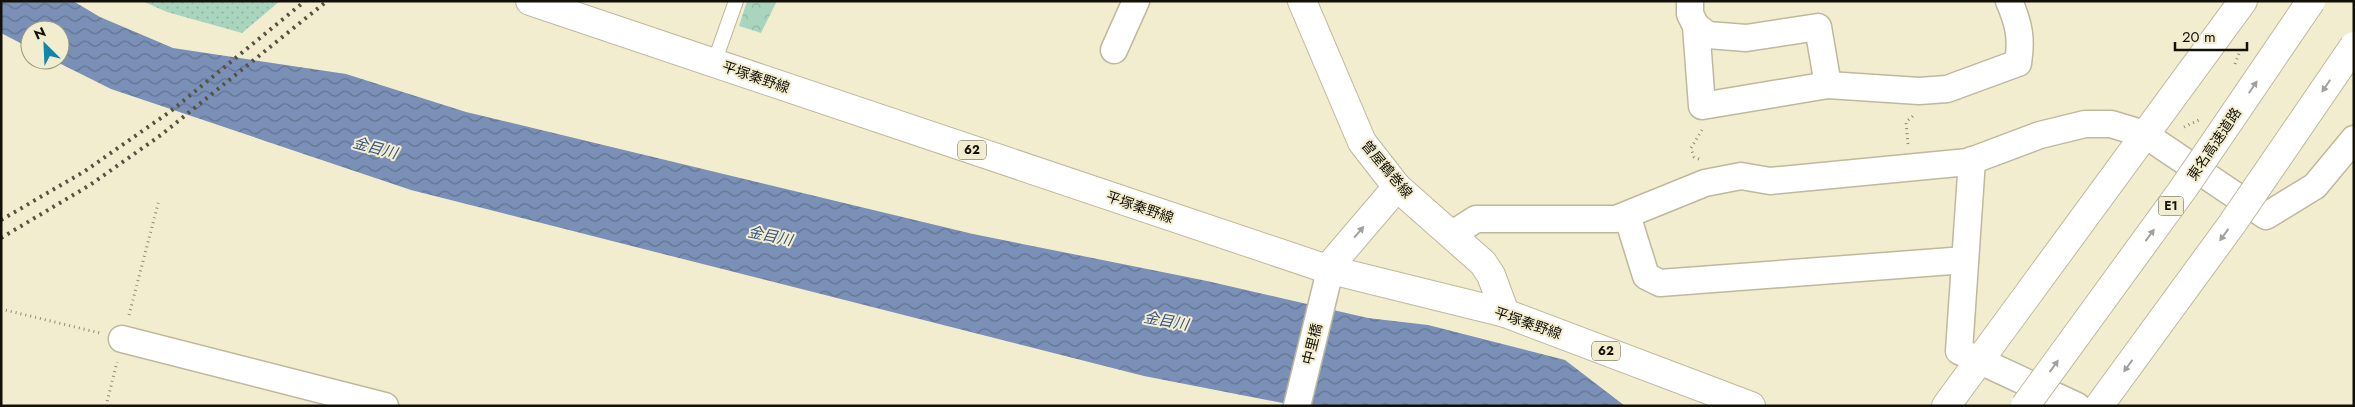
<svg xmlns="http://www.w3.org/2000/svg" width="2355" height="407" font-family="Jost,'Noto Sans JP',sans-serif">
<defs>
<pattern id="grass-dots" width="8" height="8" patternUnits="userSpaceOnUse" patternTransform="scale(1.25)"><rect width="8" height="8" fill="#a9d5bf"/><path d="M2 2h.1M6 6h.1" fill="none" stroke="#91b6a3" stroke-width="1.8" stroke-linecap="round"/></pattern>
<pattern id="park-crowns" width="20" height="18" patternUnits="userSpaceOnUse" patternTransform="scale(1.25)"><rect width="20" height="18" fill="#a9d5bf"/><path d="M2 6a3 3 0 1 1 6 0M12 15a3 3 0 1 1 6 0" fill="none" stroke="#91b6a3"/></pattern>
<pattern id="water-waves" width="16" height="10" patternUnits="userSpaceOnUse" patternTransform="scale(1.25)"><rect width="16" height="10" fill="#7a90b6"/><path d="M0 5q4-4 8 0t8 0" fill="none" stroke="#637492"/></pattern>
</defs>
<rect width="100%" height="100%" fill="#f3edd0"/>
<!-- grass -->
<polygon fill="url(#grass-dots)" points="142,1 280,1 242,33 167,12"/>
<!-- park -->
<polygon fill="url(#park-crowns)" points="747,1 777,1 761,33 739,26"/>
<!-- water -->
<polygon fill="url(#water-waves)" points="1,1 73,1 100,17 173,48 346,74 466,112 973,234 1207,281 1368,318 1428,325 1565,360 1625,406 1298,406 1144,376 411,190 111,89 53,60 60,60 60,30 30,30 30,48 1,33"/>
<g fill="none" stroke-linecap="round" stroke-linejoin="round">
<!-- service casing -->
<g stroke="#beb89d" stroke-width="16">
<polyline id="service" points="714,63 736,1"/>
</g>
<!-- minor casing -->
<g stroke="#beb89d" stroke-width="29">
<g id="minor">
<path d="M1690 1V14L1696 26 1702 106 1828 85 1919 91 1947 89 2018 63C2022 39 2019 24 2009 1"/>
<polyline points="1696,26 1708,35 1746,38 1818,27 1828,85"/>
<polyline points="1114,50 1136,1"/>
<polyline points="1972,160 1959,351 2077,406"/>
<polyline points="1627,215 1646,276 1660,283 1965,260"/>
<polyline points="1451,235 1476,219 1616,219 1705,183 1741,176 1770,181 1968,162 2040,135 2085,124 2111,124 2144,134 2266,216 2315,186 2354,139"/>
<polyline points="122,339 385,406"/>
<polyline points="1297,406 1327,283 1327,269"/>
</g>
</g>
<!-- tertiary casing -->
<g stroke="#beb89d" stroke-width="30">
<polyline id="tertiary" points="1946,406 2243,1"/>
</g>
<!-- secondary casing -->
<g stroke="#beb89d" stroke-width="30">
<g id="secondary">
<polyline points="1302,1 1362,142 1397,187 1483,263 1491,275 1505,313"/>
<polyline points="1327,269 1397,187"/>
</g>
</g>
<!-- primary casing -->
<g stroke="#beb89d" stroke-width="30">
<polyline id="primary" points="530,1 1327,269 1505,313 1751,406"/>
</g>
<!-- path -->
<g stroke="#8f8a76" stroke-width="3" stroke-dasharray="1 4" stroke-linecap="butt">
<polyline points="2235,64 2240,51"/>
<polyline points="2184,127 2199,120"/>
<polyline points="1908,144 1906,122 1913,116"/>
<polyline points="1699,159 1694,157 1691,148 1702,130"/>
<polyline points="1,309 100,333"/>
<polyline points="129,315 159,200"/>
<polyline points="106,406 117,362"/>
</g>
<!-- service -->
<use href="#service" stroke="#fff" stroke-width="14"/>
<!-- minor -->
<use href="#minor" stroke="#fff" stroke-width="26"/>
<!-- tertiary -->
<use href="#tertiary" stroke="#fff" stroke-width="28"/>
<!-- secondary -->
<use href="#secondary" stroke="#fff" stroke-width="28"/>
<!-- primary -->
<use href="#primary" stroke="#fff" stroke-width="28"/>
<!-- rail -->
<g stroke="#555242" stroke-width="4" stroke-dasharray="2.5 5" stroke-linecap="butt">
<polyline points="1,220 85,171 171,111 305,1"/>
<polyline points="1,238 90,185 161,135 327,1"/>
</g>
<!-- motorway-bridge casing -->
<g stroke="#beb89d" stroke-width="30" stroke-linecap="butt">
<g id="motorway-bridge">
<polyline points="2025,406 2183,189 2311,1"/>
<polyline points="2099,406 2232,224 2354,46"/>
</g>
</g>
<!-- motorway-bridge -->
<use href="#motorway-bridge" stroke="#fff" stroke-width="28"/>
</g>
<!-- one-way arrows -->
<defs><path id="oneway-solid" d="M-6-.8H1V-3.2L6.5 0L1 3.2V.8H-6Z" transform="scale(1.25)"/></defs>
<g fill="#a1a09c">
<use href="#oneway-solid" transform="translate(2326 86) rotate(124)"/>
<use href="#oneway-solid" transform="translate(2253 87) rotate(-56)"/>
<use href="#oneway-solid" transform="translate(1359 232) rotate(-49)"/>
<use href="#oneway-solid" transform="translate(2150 235) rotate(-54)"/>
<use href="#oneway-solid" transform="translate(2224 235) rotate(126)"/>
<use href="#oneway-solid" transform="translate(2054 366) rotate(-54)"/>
<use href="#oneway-solid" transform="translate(2128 366) rotate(126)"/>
</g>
<g text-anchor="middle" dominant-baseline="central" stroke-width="4" stroke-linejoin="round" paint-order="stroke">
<!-- shield labels -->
<g fill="#f3edd0" stroke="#565343" stroke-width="1">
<rect x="958" y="140.5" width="28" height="19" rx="4"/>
<rect x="2158.5" y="196.5" width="25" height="19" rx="4"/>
<rect x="1592" y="341.5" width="28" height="19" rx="4"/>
</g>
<g font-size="12" font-weight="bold" fill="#131107">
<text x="972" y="150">62</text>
<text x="2171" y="206">E1</text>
<text x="1606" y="351">62</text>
</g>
<!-- street labels -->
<g font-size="14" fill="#131107" stroke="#f3edd0">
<text transform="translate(756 77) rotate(19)">平塚秦野線</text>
<text transform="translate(2214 144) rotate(-56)">東名高速道路</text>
<text transform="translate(1387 169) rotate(50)">曽屋鶴巻線</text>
<text transform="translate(1140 207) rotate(19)">平塚秦野線</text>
<text transform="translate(1528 323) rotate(19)">平塚秦野線</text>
<text transform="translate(1312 344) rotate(-76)">中里橋</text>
</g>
<!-- water labels -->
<g font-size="15" font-style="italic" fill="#375488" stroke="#f3edd0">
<text transform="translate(375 148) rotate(15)">金目川</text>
<text transform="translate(770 236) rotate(12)">金目川</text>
<text transform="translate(1166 321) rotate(10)">金目川</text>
</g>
</g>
<!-- border -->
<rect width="2355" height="407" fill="none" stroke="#131107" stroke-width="5"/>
<!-- north arrow -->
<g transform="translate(45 45) rotate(336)"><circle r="24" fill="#f3edd0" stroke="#999580"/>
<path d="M0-4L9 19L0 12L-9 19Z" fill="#0f86ab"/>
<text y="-8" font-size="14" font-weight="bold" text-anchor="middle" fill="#131107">N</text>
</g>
<!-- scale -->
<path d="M2175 42v8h72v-8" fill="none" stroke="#131107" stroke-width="2.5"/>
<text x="2182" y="42" font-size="15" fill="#131107" stroke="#f3edd0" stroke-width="4" paint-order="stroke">20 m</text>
</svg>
